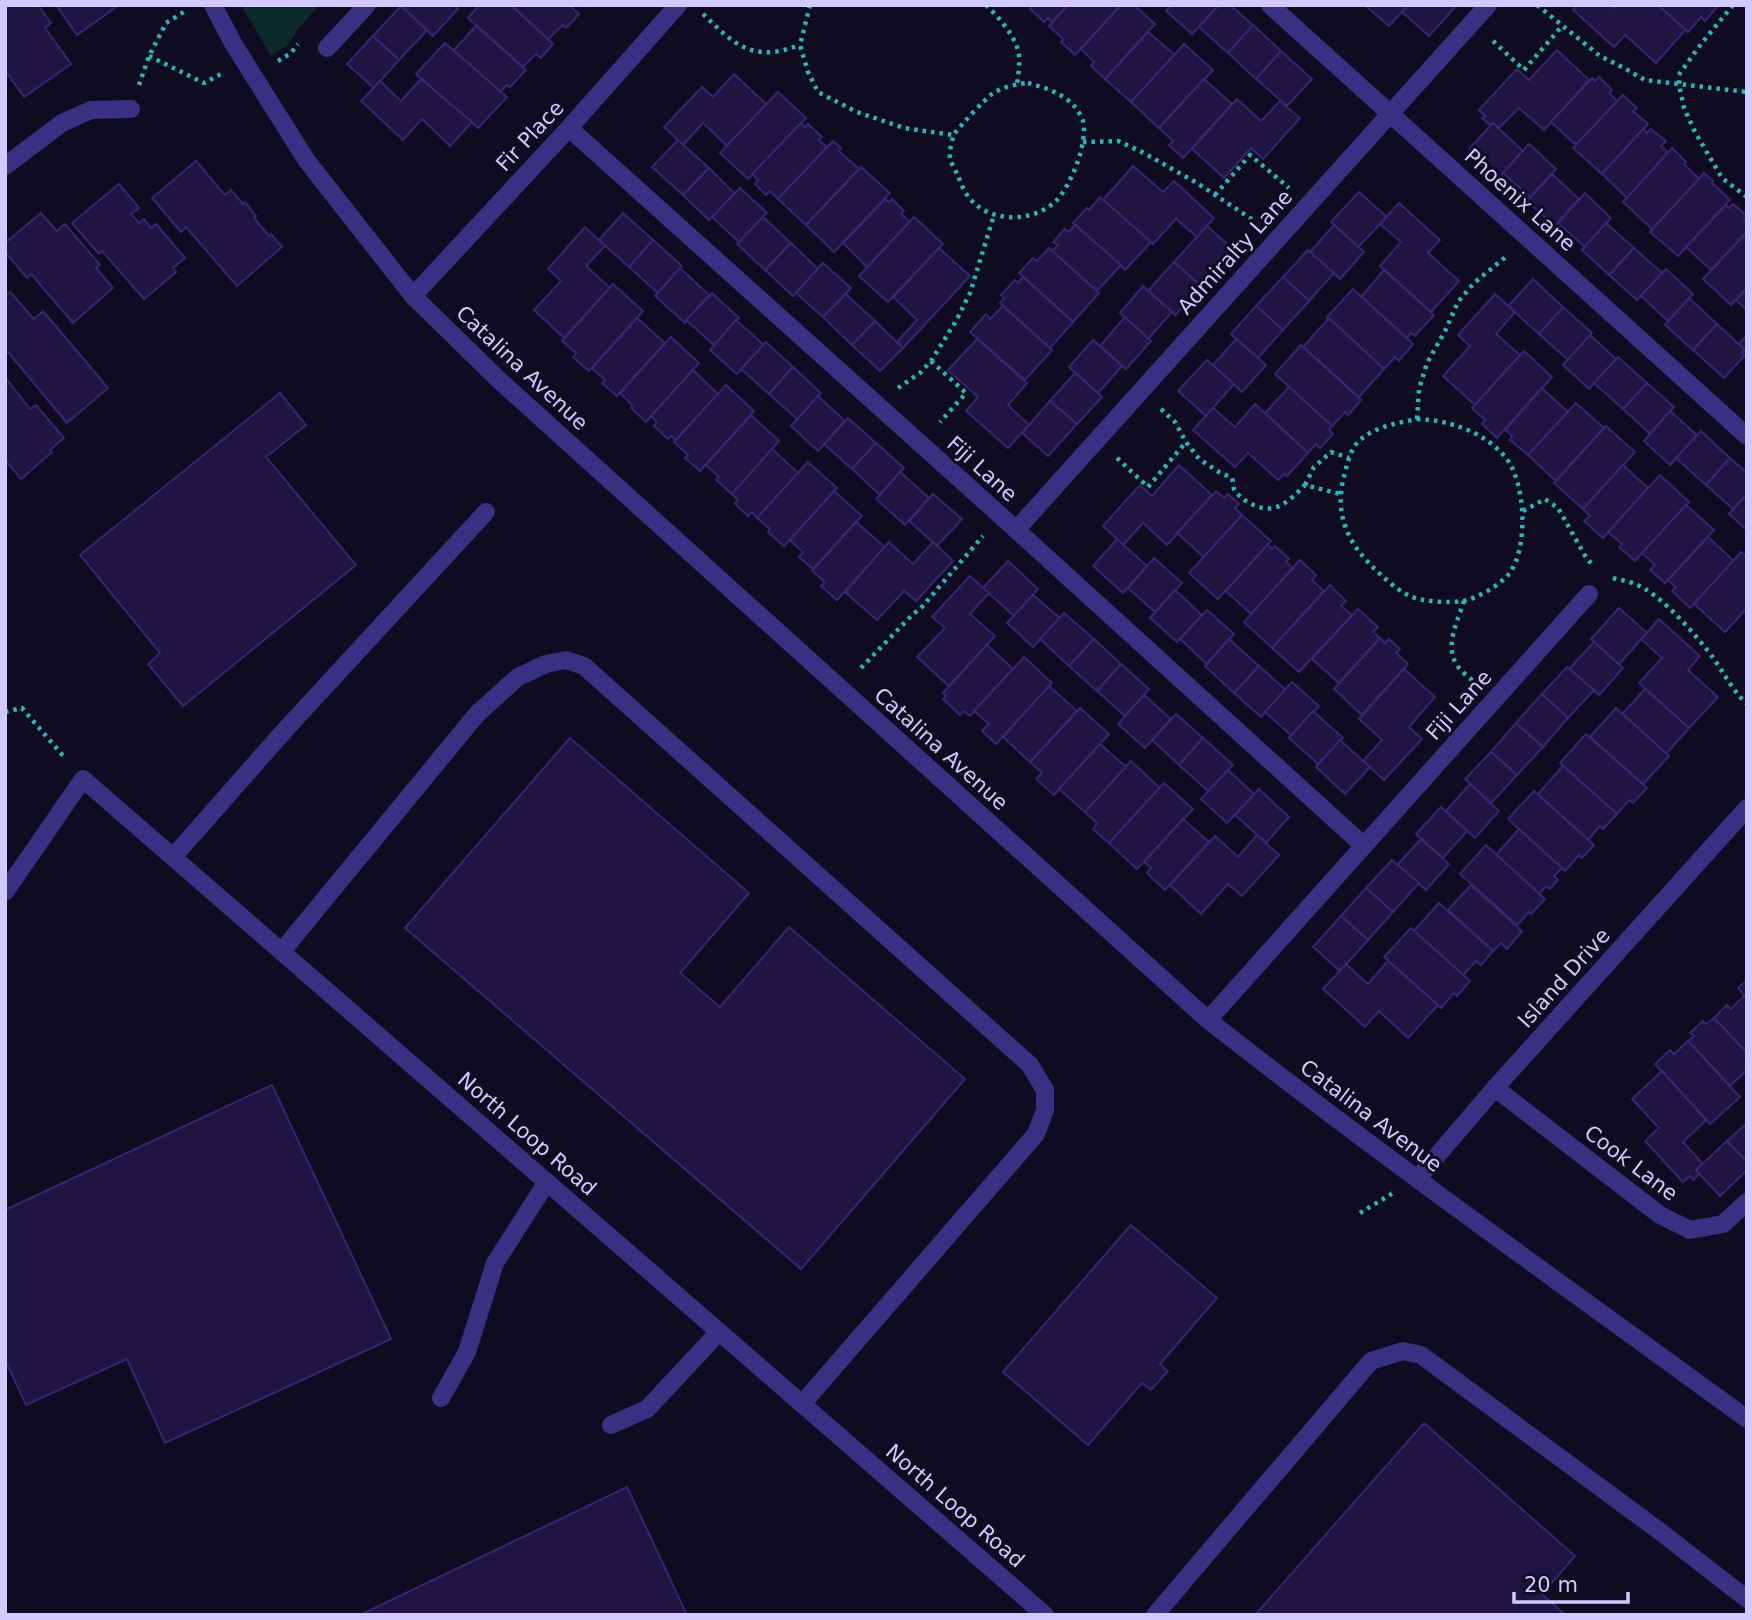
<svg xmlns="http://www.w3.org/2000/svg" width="1752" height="1620" font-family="'DejaVu Sans',sans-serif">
<rect width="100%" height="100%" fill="#0f0b20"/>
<!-- green -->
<polygon fill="#0d2a2a" points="241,5 319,5 298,29 288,45 271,56"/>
<!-- building -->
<g fill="#201542" stroke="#372570" stroke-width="2">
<polygon points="5,5 38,5 51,23 45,28 71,64 24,97 5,70"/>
<polygon points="56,5 119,5 77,35"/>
<polygon points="405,5 454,5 458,9 433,36 403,8"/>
<polygon points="479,5 511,5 553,44 541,58 536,54 523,67 468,18"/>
<polygon points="511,5 569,5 579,14 566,28 563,25 548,39"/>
<polygon points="1033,5 1068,5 1052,22 1048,18 1044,22 1030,9"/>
<polygon points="1068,5 1121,5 1075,55 1061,42 1063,39 1049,26"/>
<polygon points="1121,5 1134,5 1155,24 1105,79 1091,66 1094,62 1081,49"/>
<polygon points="1171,5 1219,5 1192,34 1166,11"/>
<polygon points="1219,5 1230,5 1253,25 1228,53 1199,27"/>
<polygon points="1365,5 1408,5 1389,26"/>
<polygon points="1408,5 1456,5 1456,6 1429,36 1402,12"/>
<polygon points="1577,5 1611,5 1614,8 1616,5 1658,5 1686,29 1656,63 1625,35 1614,47 1573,10"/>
<polygon points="1658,5 1717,5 1718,6 1705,21 1701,17 1688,32"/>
<polygon points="401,6 427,30 399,60 373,36"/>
<polygon points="1253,25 1281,51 1256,79 1228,53"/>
<polygon points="476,26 526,70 510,87 507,85 500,92 453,51"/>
<polygon points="1148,32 1175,55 1131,102 1105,79"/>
<polygon points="373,36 399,60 374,88 347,64"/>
<polygon points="445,43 507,97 478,128 416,74"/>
<polygon points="1184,44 1213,70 1159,128 1131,102"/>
<polygon points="1557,50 1589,80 1544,130 1519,108 1499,128 1493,123 1490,125 1482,118 1485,116 1479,110 1517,69 1529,80"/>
<polygon points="1281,51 1312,79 1287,106 1256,79"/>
<polygon points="734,74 766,104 727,146 703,123 683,145 664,127 702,87 713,97"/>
<polygon points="1599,77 1612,90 1609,93 1617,101 1576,145 1551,122 1592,78 1595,81"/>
<polygon points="421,79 472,122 450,146 422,119 403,140 361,101 380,81 401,101"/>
<polygon points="1204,79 1232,104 1183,158 1169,145 1173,141 1159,128"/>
<polygon points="778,92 806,118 748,179 720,153"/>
<polygon points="1623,95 1637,108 1633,111 1648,124 1602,174 1573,148"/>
<polygon points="1237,99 1261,121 1280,101 1300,118 1263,159 1251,148 1224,178 1192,149"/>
<polygon points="801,123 805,127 808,124 822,137 819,140 827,147 778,199 770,191 766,195 755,184 758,180 752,174"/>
<polygon points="1493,123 1523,151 1500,177 1469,149"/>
<polygon points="1643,129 1647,133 1651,129 1666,141 1661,146 1668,153 1627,198 1602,174"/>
<polygon points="678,140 709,168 683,195 652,167"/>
<polygon points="833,141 841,148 839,151 859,169 806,225 778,199"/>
<polygon points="1529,144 1556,169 1530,197 1503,173"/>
<polygon points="1672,148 1686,162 1684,164 1699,179 1652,229 1623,202"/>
<polygon points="196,161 225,195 231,190 243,204 245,202 256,216 254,218 269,236 271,234 282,247 237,286 186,227 181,232 152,198"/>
<polygon points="1133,166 1163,192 1174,181 1214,218 1197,237 1176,219 1153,244 1103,200"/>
<polygon points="861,167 890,193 834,252 806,225"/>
<polygon points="709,168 735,194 709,220 683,195"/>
<polygon points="1704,173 1713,181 1712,183 1730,200 1678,256 1650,232"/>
<polygon points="1552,174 1579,199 1555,226 1527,201"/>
<polygon points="119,184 139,208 131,214 139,223 144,219 151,228 156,224 185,258 173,268 176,272 144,299 102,251 99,254 72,223"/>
<polygon points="740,188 767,213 739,242 712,217"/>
<polygon points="1359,192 1387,217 1358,247 1331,222"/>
<polygon points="1585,193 1611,218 1585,247 1558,223"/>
<polygon points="1100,197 1151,242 1125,270 1073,223 1087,208 1089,210"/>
<polygon points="885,199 889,202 892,199 904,211 901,214 910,222 867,267 843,243"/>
<polygon points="1399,203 1440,240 1428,253 1459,281 1431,312 1380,266 1401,242 1380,224"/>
<polygon points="1733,204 1747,216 1747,218 1744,221 1747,224 1747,232 1711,270 1686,247 1726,205 1729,208"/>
<polygon points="41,213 57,231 65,224 100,265 96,268 113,288 73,323 31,274 27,278 5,252 5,243"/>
<polygon points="623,213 653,240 629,267 599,240"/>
<polygon points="763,217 791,243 765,270 737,244"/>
<polygon points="914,217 943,244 888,302 859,276"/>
<polygon points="1606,223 1634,248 1609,275 1582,250"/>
<polygon points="1075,225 1121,265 1097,291 1052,251 1058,245 1053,242 1065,229 1069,232"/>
<polygon points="1334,225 1364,252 1340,279 1310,252"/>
<polygon points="1207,226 1234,250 1201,286 1174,262"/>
<polygon points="585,227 605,246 586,266 610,288 564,338 534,310 561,281 548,269"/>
<polygon points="1747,232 1747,288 1731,305 1703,279"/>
<polygon points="653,240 682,266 658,293 629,267"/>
<polygon points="791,243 818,269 793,296 765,270"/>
<polygon points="939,248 970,276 903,348 897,342 917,320 893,297"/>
<polygon points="1049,248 1099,293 1073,322 1019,273 1033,258 1037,261"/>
<polygon points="1634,248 1662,273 1637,300 1609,275"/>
<polygon points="1308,250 1334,273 1309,301 1283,277"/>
<polygon points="1174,262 1201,286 1175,315 1148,291"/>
<polygon points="823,263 851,288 823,317 796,293"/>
<polygon points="680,268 709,295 685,323 655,296"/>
<polygon points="1666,269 1693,294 1668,321 1641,296"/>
<polygon points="1384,270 1434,315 1415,336 1411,333 1407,338 1361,297"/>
<polygon points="1023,277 1073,322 1050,348 1000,303 1004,298 1001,295 1015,280 1018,283"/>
<polygon points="1283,277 1309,301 1283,330 1256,306"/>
<polygon points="1533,279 1563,307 1539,334 1508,306"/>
<polygon points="613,284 643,311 589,371 573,357 576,353 562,341"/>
<polygon points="1143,286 1172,312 1148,339 1120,313"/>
<polygon points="1747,288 1747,310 1736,300"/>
<polygon points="1353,289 1413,344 1399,361 1395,357 1384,369 1327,317"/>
<polygon points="10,292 34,319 43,311 108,388 67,423 8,352 5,354 5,296"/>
<polygon points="712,293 739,318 714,345 686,320"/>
<polygon points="846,294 875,321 852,345 823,317"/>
<polygon points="1495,294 1515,312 1496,334 1520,355 1475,405 1443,376 1470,346 1458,335"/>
<polygon points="1689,298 1717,324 1693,350 1665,325"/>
<polygon points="1003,306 1052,350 1025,380 970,332 986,314 990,319"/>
<polygon points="1256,306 1283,330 1258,358 1231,334"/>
<polygon points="1563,307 1592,333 1568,360 1539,334"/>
<polygon points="1125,317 1151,341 1126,369 1100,346"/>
<polygon points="637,318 665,343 617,396 602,383 605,380 592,368"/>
<polygon points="1329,318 1384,369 1359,397 1303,347"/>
<polygon points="736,320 764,345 737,374 710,350"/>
<polygon points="875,321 903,348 880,371 852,345"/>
<polygon points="1717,324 1745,350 1742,353 1745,355 1724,378 1693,350"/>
<polygon points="1590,335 1616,359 1589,389 1563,365"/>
<polygon points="1747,335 1747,357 1742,353 1745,350 1739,344"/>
<polygon points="671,337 699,363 646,422 631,408 633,406 620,393"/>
<polygon points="977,339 1027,383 1008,405 1029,425 1008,448 966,411 978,397 948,370"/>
<polygon points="1236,339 1266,365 1242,392 1213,365"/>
<polygon points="1093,340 1122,366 1098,393 1069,367"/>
<polygon points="766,342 793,367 769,394 741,369"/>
<polygon points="1301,345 1361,400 1348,415 1345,412 1332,426 1275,374"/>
<polygon points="1524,351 1552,377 1497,438 1482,424 1485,420 1472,408"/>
<polygon points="1618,357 1647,383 1623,409 1594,383"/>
<polygon points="1207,360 1234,384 1206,416 1178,391"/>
<polygon points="793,367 821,393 797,419 769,394"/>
<polygon points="693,370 718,394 676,440 671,436 668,439 654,426 657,422 651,416"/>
<polygon points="1075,373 1102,397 1077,424 1050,401"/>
<polygon points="5,377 30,409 36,405 64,438 50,450 52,452 21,479 5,460"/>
<polygon points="1647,383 1674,407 1650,434 1623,409"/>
<polygon points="726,385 754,411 700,471 685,458 688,455 674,442"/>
<polygon points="1289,387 1332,426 1329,430 1333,434 1320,448 1316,444 1308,453 1265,413"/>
<polygon points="1542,388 1568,412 1528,455 1510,440 1512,436 1505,430"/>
<polygon points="280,393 306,425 266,457 356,565 183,706 148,664 160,653 80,555"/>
<polygon points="818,396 845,421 818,451 791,426"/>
<polygon points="1050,401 1077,424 1048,456 1022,433"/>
<polygon points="1576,403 1604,428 1556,481 1528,455"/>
<polygon points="1255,404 1308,453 1287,476 1284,474 1278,480 1248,453 1235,467 1193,430 1213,408 1235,427"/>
<polygon points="1670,411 1697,435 1670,465 1644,441"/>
<polygon points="751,415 779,441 732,494 716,480 719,477 706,465"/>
<polygon points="848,418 876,443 852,469 824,444"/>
<polygon points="1606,426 1635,452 1583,509 1554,483"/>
<polygon points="1701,431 1730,458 1706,485 1676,458"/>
<polygon points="876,443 904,468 880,495 852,469"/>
<polygon points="772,449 798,473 757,518 752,512 748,516 735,504 738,500 732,494"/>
<polygon points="1730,458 1747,473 1747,494 1733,509 1706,485"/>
<polygon points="808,462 837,488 784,546 768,532 770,529 757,518"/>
<polygon points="1179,465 1212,495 1167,545 1143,523 1123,545 1103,526 1140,485 1152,496"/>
<polygon points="1623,465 1648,488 1603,538 1584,521 1590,516 1583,509"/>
<polygon points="900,472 929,498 905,525 876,499"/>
<polygon points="1660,475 1689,502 1635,561 1619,547 1622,544 1608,532"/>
<polygon points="834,491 862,516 813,569 799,557 803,552 790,540"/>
<polygon points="1216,491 1224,498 1228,494 1239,504 1235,508 1242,515 1204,557 1177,533"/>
<polygon points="933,494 962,519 937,546 909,521"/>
<polygon points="1747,494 1747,530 1729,514"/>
<polygon points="1686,505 1714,530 1665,583 1650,570 1655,565 1642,553"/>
<polygon points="1242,515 1271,541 1218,599 1189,573"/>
<polygon points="856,522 885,547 837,600 821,586 825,582 812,571"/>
<polygon points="1708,537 1734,561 1690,608 1672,591 1676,587 1668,580"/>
<polygon points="1117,539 1147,566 1123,593 1093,566"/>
<polygon points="889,542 913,564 933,542 953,561 916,601 904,591 877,620 845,592"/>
<polygon points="1267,545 1272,549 1275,546 1289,559 1286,562 1293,568 1251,614 1226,591"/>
<polygon points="1741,552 1747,557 1747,608 1725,632 1694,604"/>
<polygon points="1154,558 1182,583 1155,612 1128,588"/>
<polygon points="1300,560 1316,575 1312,580 1324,591 1272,648 1244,622"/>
<polygon points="1008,561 1038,589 1014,616 983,588"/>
<polygon points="970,576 989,593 970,614 995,636 949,686 917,657 945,628 932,617"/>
<polygon points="1330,585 1346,601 1341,606 1352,615 1299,672 1272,648"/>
<polygon points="1175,590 1202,615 1177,642 1150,618"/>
<polygon points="1033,595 1060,618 1033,647 1007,623"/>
<polygon points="1619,608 1647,633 1619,664 1591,639"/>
<polygon points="1358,609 1378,627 1373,632 1380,638 1339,683 1312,659"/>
<polygon points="1207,610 1234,634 1207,664 1180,639"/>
<polygon points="1064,613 1094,639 1069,666 1040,639"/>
<polygon points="1659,619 1700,656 1688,670 1718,697 1689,728 1639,683 1662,658 1641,639"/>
<polygon points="1380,638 1385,643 1389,639 1400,649 1396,653 1408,664 1362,715 1334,689"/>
<polygon points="1094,639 1121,664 1097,691 1069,666"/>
<polygon points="1229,639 1259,666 1234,693 1205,666"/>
<polygon points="1594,642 1623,668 1599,695 1569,669"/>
<polygon points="987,645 1013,669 970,716 964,711 960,715 943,699 946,696 943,693"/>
<polygon points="1024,657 1052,683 996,744 982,731 989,724 974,711"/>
<polygon points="1121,664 1149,689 1125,716 1097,691"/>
<polygon points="1259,666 1286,690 1261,717 1234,693"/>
<polygon points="1567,667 1594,690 1568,718 1542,694"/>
<polygon points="1404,669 1435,697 1409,727 1422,739 1384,780 1363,761 1382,740 1359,719"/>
<polygon points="1292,682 1319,706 1292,736 1265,712"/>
<polygon points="1049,686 1077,711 1030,762 1003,737"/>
<polygon points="1645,689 1689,728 1666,754 1622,714"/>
<polygon points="1542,694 1568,718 1543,747 1516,723"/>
<polygon points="1144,695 1171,719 1145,748 1118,724"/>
<polygon points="1080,708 1109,734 1054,795 1036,779 1042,773 1030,762"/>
<polygon points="1616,708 1669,756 1643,784 1590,737"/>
<polygon points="1313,711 1343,738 1318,764 1289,738"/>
<polygon points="1176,714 1203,738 1179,765 1152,740"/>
<polygon points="1516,723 1543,747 1517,775 1491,752"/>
<polygon points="1586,734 1647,788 1633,803 1629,800 1617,814 1560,763"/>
<polygon points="570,738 749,893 680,973 720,1007 789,927 965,1079 801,1269 405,928"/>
<polygon points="1203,738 1233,765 1208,791 1179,765"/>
<polygon points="1340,740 1370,767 1345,794 1316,767"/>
<polygon points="1100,744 1126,767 1085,812 1059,789"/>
<polygon points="1491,752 1517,775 1491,803 1465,779"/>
<polygon points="1131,761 1160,788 1109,843 1093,829 1097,823 1085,812"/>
<polygon points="1563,766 1617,814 1603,829 1600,826 1588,840 1538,794"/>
<polygon points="1228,770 1254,794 1227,823 1201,799"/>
<polygon points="1164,783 1193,809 1137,869 1109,843"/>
<polygon points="1470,784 1499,811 1475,838 1446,811"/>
<polygon points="1259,789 1289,817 1266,843 1235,815"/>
<polygon points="1534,791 1594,845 1582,858 1579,855 1565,871 1508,819"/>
<polygon points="1441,807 1467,831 1443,858 1416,834"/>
<polygon points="1183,819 1209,842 1165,890 1147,873 1151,868 1144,862"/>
<polygon points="1519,829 1562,868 1554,876 1558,880 1550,889 1546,886 1539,894 1496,855"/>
<polygon points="1257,835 1279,855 1242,896 1228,884 1201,914 1170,885 1215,836 1238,857"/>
<polygon points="1421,839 1449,864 1426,890 1397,865"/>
<polygon points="1486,845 1545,899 1531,914 1529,912 1517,925 1460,874"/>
<polygon points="1392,860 1419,883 1393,912 1366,888"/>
<polygon points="1471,885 1522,931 1507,949 1501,943 1493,951 1448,910"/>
<polygon points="1366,888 1393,912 1368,940 1341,916"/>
<polygon points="1439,903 1493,951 1481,965 1476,961 1463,975 1414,931"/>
<polygon points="1341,916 1368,940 1340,971 1313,947"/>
<polygon points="1411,928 1470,981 1457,996 1454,993 1441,1008 1384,957"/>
<polygon points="1388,961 1438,1005 1408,1038 1379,1011 1365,1027 1323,989 1346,964 1368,984"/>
<polygon points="1747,980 1747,999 1738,988"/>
<polygon points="1744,996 1747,999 1747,1053 1714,1018 1727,1005 1731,1009"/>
<polygon points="1714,1018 1747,1053 1747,1070 1730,1086 1688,1041 1694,1036 1690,1033 1703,1021 1706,1024"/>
<polygon points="1688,1041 1740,1097 1710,1124 1655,1064 1670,1050 1674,1054"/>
<polygon points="1662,1071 1706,1120 1683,1142 1703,1164 1696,1170 1699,1174 1693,1180 1690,1176 1683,1182 1645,1141 1659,1128 1632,1099"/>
<polygon points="272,1085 391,1339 165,1443 127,1359 26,1405 5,1360 5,1210"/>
<polygon points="1747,1123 1747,1162 1727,1141"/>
<polygon points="1727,1141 1747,1162 1747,1170 1720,1196 1696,1170"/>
<polygon points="1131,1225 1217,1298 1160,1364 1168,1371 1151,1390 1142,1383 1088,1445 1003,1372"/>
<polygon points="1424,1423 1575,1556 1542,1594 1565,1615 1255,1615"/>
<polygon points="627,1487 687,1615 360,1615"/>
</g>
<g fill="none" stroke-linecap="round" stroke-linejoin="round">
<!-- path -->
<g stroke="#23b9b7" stroke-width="4.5" stroke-dasharray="3.5 5" stroke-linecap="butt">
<polyline points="810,5 800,45 808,72 818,92 857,112 904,128 953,135"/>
<path d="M986 5C999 18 1017 37 1019 56 1020 65 1018 75 1017 84"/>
<polyline points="1537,5 1600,56 1626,69 1645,80 1747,92"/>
<polyline points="1733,5 1701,44 1680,73 1679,85 1684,108 1695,132 1722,178 1747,197"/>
<path d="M703 14C724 34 742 55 773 52 782 51 791 48 800 45"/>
<polyline points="1493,41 1524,70 1562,26"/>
<polyline points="149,56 204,83 221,74"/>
<polyline points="278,61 291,53 298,44"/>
<path d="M1028 83C1046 88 1063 93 1075 107 1078 111 1082 117 1083 121 1088 144 1071 185 1056 201 1034 222 994 223 973 202 965 195 961 183 957 174 955 169 951 163 950 159 949 152 952 138 955 133 961 125 985 99 992 94 1002 87 1016 84 1028 83Z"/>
<polyline points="139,85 149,56 166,23 187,10"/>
<polyline points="1083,142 1118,141 1142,152 1197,183 1256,222"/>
<polyline points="1215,195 1250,155 1289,188"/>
<polyline points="931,361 966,393 940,422"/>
<polyline points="898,388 920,373 931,361 956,321 970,293 994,215"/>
<path d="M1161 409 1175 422 1186 442 1199 459 1219 472 1232 478C1233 481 1233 485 1234 489 1240 500 1260 511 1273 508 1286 505 1296 494 1305 485L1340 494"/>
<path d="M1417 419C1449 420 1485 432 1506 458 1526 483 1529 550 1508 575 1498 586 1478 598 1463 601 1449 603 1422 602 1410 596 1397 590 1386 580 1376 570 1348 544 1334 515 1344 476 1347 465 1350 450 1358 442 1373 427 1397 423 1417 419Z"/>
<polyline points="1417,419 1419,389 1427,363 1445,331 1458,302 1474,283 1508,255"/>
<polyline points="1117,458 1148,487 1186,442"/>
<polyline points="1305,485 1314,467 1331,452 1349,458"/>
<polyline points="1523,511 1545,499 1558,508 1587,559 1594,566"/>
<path d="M1613 578C1620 580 1628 581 1635 584 1660 593 1698 637 1714 659 1725 675 1733 691 1747 704"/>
<path d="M1464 601C1458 620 1444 646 1457 665 1460 671 1468 676 1473 681"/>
<polyline points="861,668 911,616 921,608 983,536"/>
<polyline points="5,712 22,708 65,758"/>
<polyline points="1360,1213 1393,1193"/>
</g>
<!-- lane -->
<g stroke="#383183" stroke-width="18">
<polyline points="173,857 285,730 486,512"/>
<polyline points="282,951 477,714 518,677 546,664 566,660 584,666 1030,1065 1045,1090 1045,1110 1036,1134 802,1404"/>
<polyline points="441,1398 467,1352 495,1263 547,1182"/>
<polyline points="611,1425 647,1409 719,1332"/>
<polyline points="1155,1615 1371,1361 1403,1351 1421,1355 1662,1533 1747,1599"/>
</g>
<!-- street -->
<g stroke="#383183" stroke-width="18">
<path d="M213 5 234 45 307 161 413 296 500 381 1208 1020C1384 1158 1566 1287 1747 1419"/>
<polyline points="1270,5 1747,436"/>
<polyline points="327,48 367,5"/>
<polyline points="569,128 1001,516 1363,845"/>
<polyline points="5,166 62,123 91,110 131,109"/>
<polyline points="413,296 569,128 678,5"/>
<polyline points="1016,530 1488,5"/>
<polyline points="5,892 83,779 1045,1615"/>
<polyline points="1208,1020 1589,594"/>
<polyline points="1495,1088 1660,1215 1690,1230 1723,1224 1747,1202"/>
<polyline points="1417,1179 1495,1088 1747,808"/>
</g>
</g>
<g text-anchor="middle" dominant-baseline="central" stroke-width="6" stroke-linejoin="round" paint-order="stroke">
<!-- street labels -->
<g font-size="21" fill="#d2c9ff" stroke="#0f0b20">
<text transform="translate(530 136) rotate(-47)">Fir Place</text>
<text transform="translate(1520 200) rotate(42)">Phoenix Lane</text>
<text transform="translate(1235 252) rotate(-48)">Admiralty Lane</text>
<text transform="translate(522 368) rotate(43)">Catalina Avenue</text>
<text transform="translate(982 469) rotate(42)">Fiji Lane</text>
<text transform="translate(1459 705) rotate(-48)">Fiji Lane</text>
<text transform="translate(941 749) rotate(42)">Catalina Avenue</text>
<text transform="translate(1564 978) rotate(-48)">Island Drive</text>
<text transform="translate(1371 1116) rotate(37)">Catalina Avenue</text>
<text transform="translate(527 1134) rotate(41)">North Loop Road</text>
<text transform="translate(1631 1163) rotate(37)">Cook Lane</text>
<text transform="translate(955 1506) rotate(41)">North Loop Road</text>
</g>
</g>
<!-- border -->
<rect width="1752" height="1620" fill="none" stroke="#d2c9ff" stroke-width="14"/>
<!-- scale -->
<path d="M1514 1592v10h114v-10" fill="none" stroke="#d2c9ff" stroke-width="3.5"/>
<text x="1524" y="1592" font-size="21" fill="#d2c9ff" stroke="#0f0b20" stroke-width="5" paint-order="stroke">20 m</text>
</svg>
